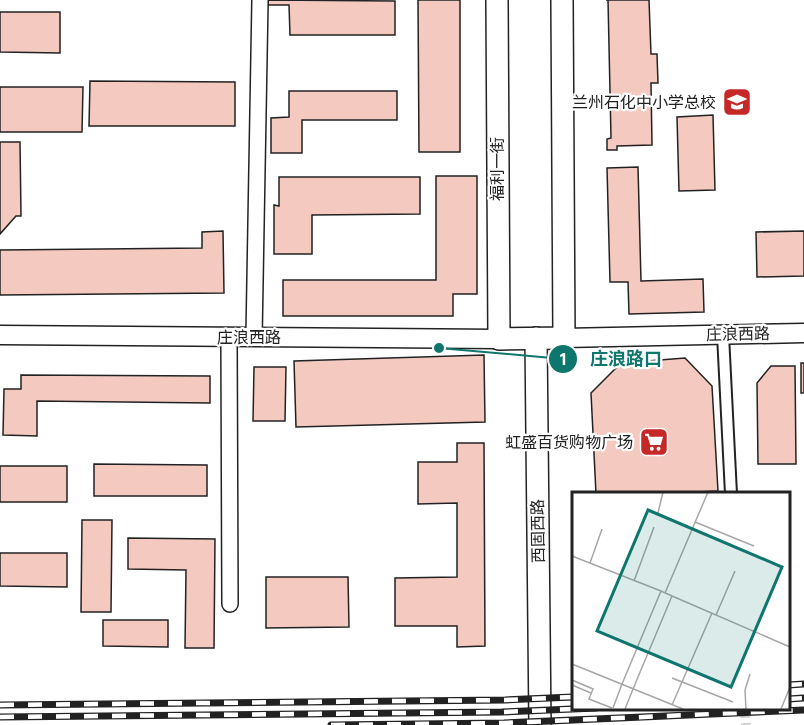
<svg xmlns="http://www.w3.org/2000/svg" width="804" height="725" font-family="Figtree,'Noto Sans SC',sans-serif">
<rect width="100%" height="100%" fill="#fff"/>
<!-- building -->
<g fill="#f3c9c0" stroke="#222" stroke-width="1.5">
<polygon points="268,0 395,1 395,35 290,35 289,5 268,5"/>
<polygon points="418,0 460,0 460,152 419,152"/>
<polygon points="606,0 649,0 651,54 657,54 658,83 651,83 652,145 617,146 617,150 607,150 607,139 611,138 608,0"/>
<polygon points="0,12 60,12 60,53 0,52"/>
<polygon points="90,81 235,82 235,126 89,126"/>
<polygon points="0,87 83,87 82,132 0,132"/>
<polygon points="289,91 397,91 397,120 302,120 302,153 271,153 271,118 289,117"/>
<polygon points="713,115 715,190 679,191 677,117"/>
<polygon points="0,142 20,142 21,216 16,216 0,234"/>
<polygon points="638,167 641,281 703,279 704,312 629,314 628,282 610,282 607,168"/>
<polygon points="436,176 477,176 477,294 453,294 453,316 283,316 283,280 436,280"/>
<polygon points="279,177 420,177 420,214 312,215 312,254 274,254 274,205 279,206"/>
<polygon points="223,231 224,293 0,295 0,250 202,248 202,232"/>
<polygon points="804,231 804,276 757,277 756,232"/>
<polygon points="484,355 485,422 296,427 294,361"/>
<polygon points="685,358 712,386 718,491 697,492 697,494 596,494 591,393 621,363"/>
<rect x="801" y="363" width="3" height="30"/>
<polygon points="771,366 795,366 796,464 758,464 757,383"/>
<polygon points="254,367 286,367 285,421 253,421"/>
<polygon points="21,375 210,376 210,403 37,401 37,436 3,435 4,389 21,389"/>
<polygon points="457,443 484,443 485,646 457,647 457,626 395,626 395,578 457,577 457,503 418,504 418,462 457,462"/>
<polygon points="94,464 207,465 207,496 94,496"/>
<rect x="0" y="466" width="67" height="36"/>
<polygon points="82,520 112,520 111,612 81,612"/>
<polygon points="128,538 215,539 214,648 185,648 186,570 128,569"/>
<polygon points="0,553 67,553 67,587 0,586"/>
<polygon points="266,577 348,577 349,627 266,628"/>
<polygon points="103,620 168,620 168,647 103,646"/>
</g>
<g fill="none" stroke-linecap="round" stroke-linejoin="round">
<!-- pedestrian-tunnel -->
<polyline stroke="#d3d3d3" stroke-width="10" stroke-dasharray="10 5" stroke-linecap="butt" points="745,708 746,725"/>
<!-- pedestrian casing -->
<g stroke="#222" stroke-width="14">
<polyline id="pedestrian" points="723,335 731,494"/>
</g>
<!-- minor casing -->
<g stroke="#222" stroke-width="18">
<g id="minor">
<polyline points="229,337 230,604"/>
<polyline points="254,337 260,0"/>
</g>
</g>
<!-- tertiary casing -->
<g stroke="#222" stroke-width="21">
<g id="tertiary">
<polyline points="0,335 499,339"/>
<polyline points="564,338 804,333"/>
</g>
</g>
<!-- secondary casing -->
<g stroke="#222" stroke-width="24">
<g id="secondary">
<polyline points="497,0 499,339 564,338 562,0"/>
<polyline points="536,338 540,725"/>
</g>
</g>
<!-- pedestrian -->
<use href="#pedestrian" stroke="#fff" stroke-width="10"/>
<!-- minor -->
<use href="#minor" stroke="#fff" stroke-width="15"/>
<!-- tertiary -->
<use href="#tertiary" stroke="#fff" stroke-width="18"/>
<!-- secondary -->
<use href="#secondary" stroke="#fff" stroke-width="21"/>
<!-- rail casing -->
<g stroke="#222" stroke-width="7">
<g id="rail">
<polyline points="788,685 804,684"/>
<polyline points="788,699 804,698"/>
<polyline points="0,705 505,700 573,697"/>
<polyline points="0,717 502,712 596,708"/>
<polyline points="331,725 504,723 804,710"/>
</g>
</g>
<!-- rail -->
<use href="#rail" stroke="#fff" stroke-width="4.5" stroke-dasharray="14" stroke-linecap="butt"/>
</g>
<!-- icons -->
<defs>
<g id="school-square" transform="scale(1.5)"><rect x="-9" y="-9" width="18" height="18" rx="4" fill="#c62828" stroke="#fff"/><path d="M0-5L7-2L0 1L-7-2ZM-4 1L0 2.5L4 1V4Q0 6-4 4Z" fill="#fff"/></g>
<g id="supermarket-square" transform="scale(1.5)"><rect x="-9" y="-9" width="18" height="18" rx="4" fill="#c62828" stroke="#fff"/><path d="M-6-5.5h2.5l.6 2H6L4.5 2H-2.5L-4.4-4H-6ZM-1.5 3.2a1.3 1.3 0 1 0 .1 0ZM3 3.2a1.3 1.3 0 1 0 .1 0Z" fill="#fff"/></g>
</defs>
<g fill-rule="evenodd">
<use href="#school-square" x="737" y="102"/>
<use href="#supermarket-square" x="654" y="442"/>
</g>
<g text-anchor="middle" dominant-baseline="central" stroke-width="4.5" stroke-linejoin="round" paint-order="stroke">
<!-- poi labels -->
<g font-size="16" fill="#222" stroke="#fff" text-anchor="end">
<text x="716" y="102">兰州石化中小学总校</text>
<text x="633" y="442">虹盛百货购物广场</text>
</g>
<!-- street labels -->
<g font-size="16" fill="#222" stroke="#fff">
<text transform="translate(497 169) rotate(-90)">福利一街</text>
<text transform="translate(738 334) rotate(-1)">庄浪西路</text>
<text x="249" y="337">庄浪西路</text>
<text transform="translate(538 531) rotate(-91)">西固西路</text>
</g>
</g>
<!-- overview -->
<g transform="translate(572 492)">
<rect width="218" height="218" fill="#fff"/>
<path fill="none" stroke="#a7a7a7" stroke-width="1.5" d="M86 21 91 0M123 30 182 54M0 64 89 99M18 71 30 37M62 89 82 35M93 101 136 0M100 104 218 155M144 123 163 79M0 172 111 217M100 186 161 210M0 188 21 197 17 207 40 216M50 192 89 99 100 104 61 197M0 193 19 201M100 213 140 121M41 216 50 192M53 217 61 197M174 217 173 198 178 182M209 217 218 195"/>
<path fill="#0f766e" fill-opacity="0.15" stroke="#0f766e" stroke-width="3" d="M76 18 210 75 159 195 25 139Z"/>
<rect width="218" height="218" fill="none" stroke="#222" stroke-width="3"/>
</g>
<!-- callouts -->
<path fill="none" stroke="#0f766e" stroke-width="2" d="M439 348L563 359"/>
<g fill="#0f766e" stroke="#fff" stroke-width="2">
<circle cx="439" cy="348" r="6"/>
<circle cx="563" cy="359" r="15"/>
</g>
<g font-size="18" text-anchor="middle" font-weight="bold" fill="#fff">
<text x="563" y="365">1</text>
</g>
<g font-size="18" text-anchor="middle" font-weight="bold" fill="#0f766e" stroke="#fff" stroke-width="4.5" stroke-linejoin="round" paint-order="stroke">
<text x="626" y="365">庄浪路口</text>
</g>
</svg>
